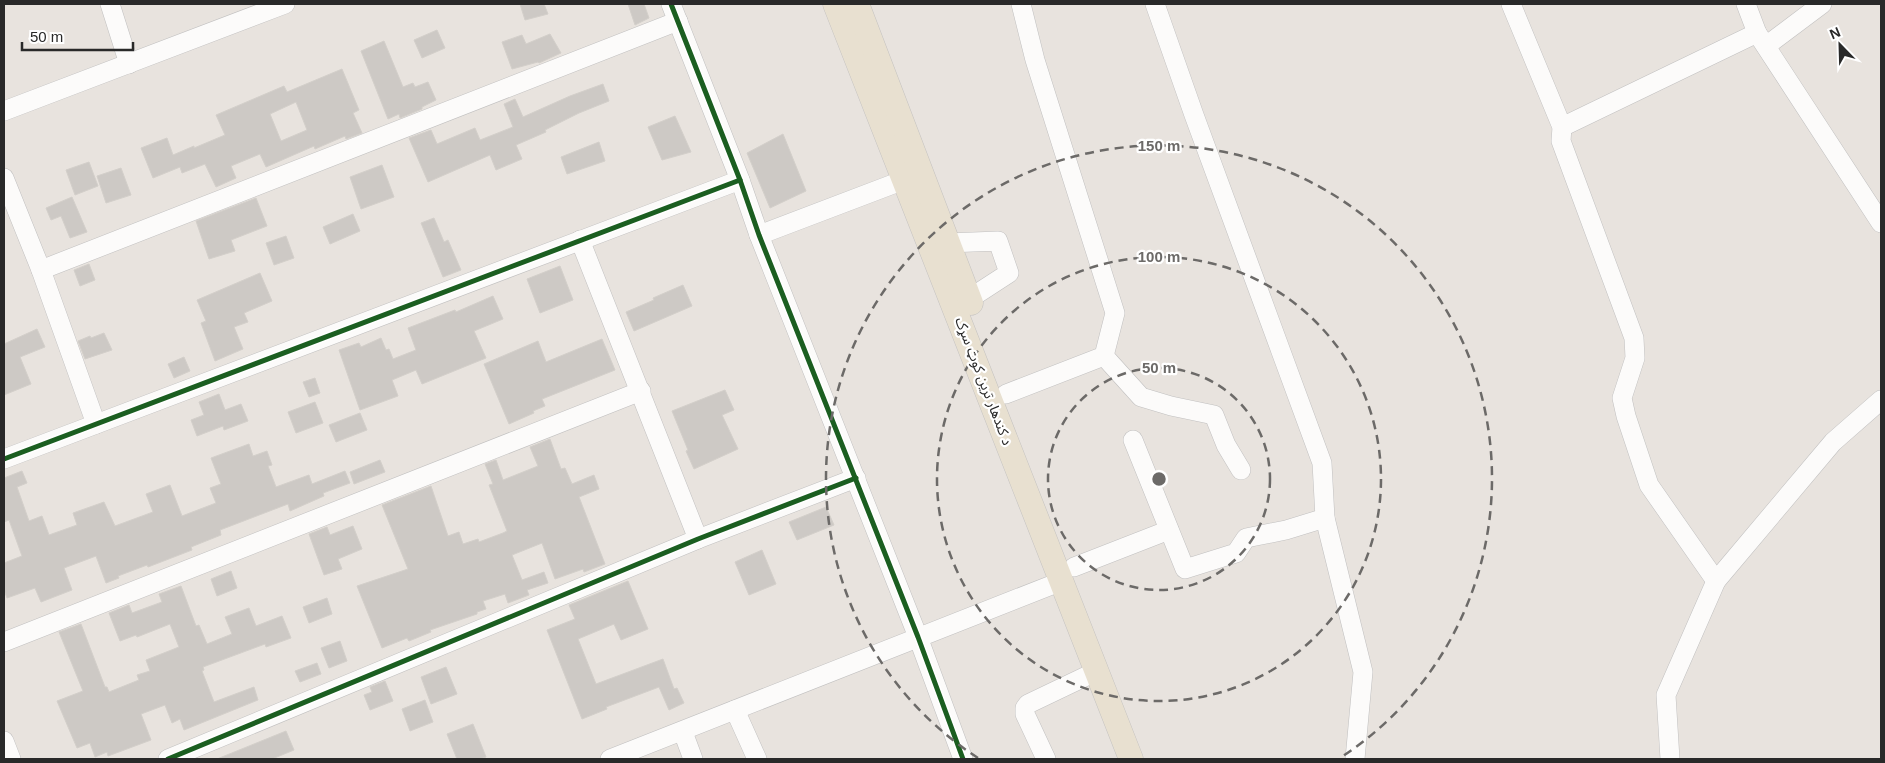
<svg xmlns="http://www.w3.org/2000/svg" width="1885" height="763" font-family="Arial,'Noto Sans Arabic',sans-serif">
<rect width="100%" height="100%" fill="#e8e3de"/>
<!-- building -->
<g fill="#cdc9c5" stroke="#d3cfca" fill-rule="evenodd">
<polygon points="520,4 544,4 548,14 525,20"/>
<polygon points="628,4 644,4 649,18 635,25"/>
<polygon points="437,30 445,48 422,58 414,40"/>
<polygon points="550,34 561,53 539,63 538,62 512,69 502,42 522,35 526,44"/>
<polygon points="384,41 403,87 413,83 415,87 428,82 436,100 422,107 422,109 400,118 399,114 388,119 361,51"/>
<path d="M342 69 359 110 353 113 362 133 346 139 345 136 315 149 314 146 266 167 260 154 231 166 236 178 216 187 205 164 182 173 180 167 153 178 141 148 167 138 173 155 194 146V148L225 135 216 115 284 86 287 92ZM296 102 307 130 281 141 270 114Z"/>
<polygon points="603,84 609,101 579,113 545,130 546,132 516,145 522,159 496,170 490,155 428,182 409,138 431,130 437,144 475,128 480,140 513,127 504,104 515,99 523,117 570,96"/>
<polygon points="675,116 691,152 662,160 648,127"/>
<polygon points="783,134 806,191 770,208 747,153"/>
<polygon points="599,142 605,161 567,174 561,157"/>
<polygon points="89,162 98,186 75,195 66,170"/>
<polygon points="382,165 394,197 361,209 350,177"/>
<polygon points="121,168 131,195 106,203 97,176"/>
<polygon points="72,197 87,232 70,238 61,216 51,220 46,208"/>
<polygon points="256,198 267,226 231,240 235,251 209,259 196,221"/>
<polygon points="353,214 360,231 330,244 323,227"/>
<polygon points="434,218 444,242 448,240 461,270 443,277 421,223"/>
<polygon points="286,236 294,258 274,265 266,243"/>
<polygon points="89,264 95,280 80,286 74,270"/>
<polygon points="560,266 573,300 540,313 527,279"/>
<polygon points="260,273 272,301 244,313 248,322 234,327 243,349 215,361 201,323 206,321 197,300"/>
<polygon points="683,285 692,306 634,331 626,312 654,300 653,298"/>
<polygon points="493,296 503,319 474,331 486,358 422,384 416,370 392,380 398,396 360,410 339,350 359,343 361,347 381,338 386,350 389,349 393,359 416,350 408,328 455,310 456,312"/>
<polygon points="37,329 45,347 20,357 31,384 4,395 4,344"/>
<polygon points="104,333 112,350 85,359 78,341 90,336 91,338"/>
<polygon points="602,339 615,370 542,399 545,406 533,411 534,413 509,424 484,364 538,341 546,362"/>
<polygon points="184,357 190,371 174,378 168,364"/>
<polygon points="315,378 320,393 309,397 303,382"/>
<polygon points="725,390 734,410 722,415 738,449 694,469 686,451 688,450 672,411"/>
<polygon points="219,394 225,410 241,404 248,421 224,430 223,426 197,436 191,420 204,415 199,402"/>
<polygon points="315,402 323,423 296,433 288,412"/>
<polygon points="360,413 367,430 336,442 329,425"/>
<polygon points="550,439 561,469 565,468 572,484 594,475 599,489 579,497 605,564 584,572 583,569 555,579 542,543 512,555 522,580 544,572 548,583 527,590 529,595 508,603 505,594 483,601 486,609 477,612 477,614 430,630 431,632 409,641 407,638 382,648 357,586 408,569 382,505 431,486 448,536 459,532 463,544 478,539 479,542 503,533 507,531 489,485 493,484 485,464 496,460 503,480 538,466 530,447"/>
<polygon points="249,444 253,456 267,451 272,465 268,466 276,487 309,475 312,484 345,471 350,483 323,493 324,496 290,511 288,504 220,530 221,535 191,547 192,550 148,567 147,565 118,576 119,578 106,583 96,556 64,568 72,590 41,602 35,588 7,598 4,590 4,563 22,556 9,520 4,522 4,478 22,471 27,483 17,487 29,521 42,516 49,535 77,525 73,513 104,502 115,526 153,512 146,494 170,485 182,516 216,503 210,488 221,484 211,458"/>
<polygon points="380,460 385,472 354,484 350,472"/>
<polygon points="826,507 834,525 797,540 789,522"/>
<polygon points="353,526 362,549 338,559 342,569 324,575 309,534 327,527 330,535"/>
<polygon points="762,550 776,584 749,595 735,562"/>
<polygon points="231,571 237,588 217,596 211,579"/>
<polygon points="628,581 648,629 621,640 614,624 578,639 596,684 663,659 674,689 677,688 684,703 669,710 659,687 606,707 607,709 582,719 547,630 575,619 569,605"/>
<polygon points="181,586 196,626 199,625 207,644 232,634 225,617 249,608 256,626 282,616 291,638 266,647 265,644 203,667 204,670 202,671 214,702 254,687 258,700 184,730 180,719 172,723 165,705 141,714 151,740 108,756 107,752 95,757 90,743 77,748 57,701 83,691 59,632 81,624 105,687 107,687 109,692 139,680 137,675 150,671 146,660 179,647 170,624 137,637 136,635 120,641 109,613 129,605 132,613 162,602 159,594"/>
<polygon points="327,598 332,614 309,623 303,607"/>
<polygon points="340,641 347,661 329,668 321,648"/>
<polygon points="317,663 321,674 300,682 295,671"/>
<polygon points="446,667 457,694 431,704 421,677"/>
<polygon points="385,681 393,701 370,710 364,695 372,692 370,687"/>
<polygon points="425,700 433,722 410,731 402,709"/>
<polygon points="473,724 486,757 479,759 457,759 447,734"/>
<polygon points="286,731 294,750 272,759 217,759"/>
</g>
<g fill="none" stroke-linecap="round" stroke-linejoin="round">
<!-- minor casing -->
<g stroke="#c1c0c0" stroke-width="20">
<g id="minor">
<polyline points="110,4 129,64"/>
<polyline points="671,4 740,180 759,235 918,637 963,759"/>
<polyline points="1155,4 1194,115 1322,463 1325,518 1363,672 1355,759"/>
<polyline points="1511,4 1562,127 1561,141 1634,338 1635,358 1622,398 1626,416 1649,485 1716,581"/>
<polyline points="1746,4 1757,33 1881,223"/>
<polyline points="1766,46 1822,4"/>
<polyline points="4,111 285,4"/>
<polyline points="1562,127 1757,33"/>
<polyline points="4,178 41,270 96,424"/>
<polyline points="759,235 917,175"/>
<polyline points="580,240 698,539"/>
<polyline points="948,243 998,241 1009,273 969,299"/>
<polyline points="41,270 678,21"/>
<polyline points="1104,356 1141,397 1171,406 1214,415 1226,445 1241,470"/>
<polyline points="1006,394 1104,356 1115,313 1035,60 1021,4"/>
<polyline points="1133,440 1185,569 1236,553 1246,538 1286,530 1325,518"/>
<polyline points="4,459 740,180"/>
<polyline points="1074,567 1169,530"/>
<polyline points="4,642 641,391"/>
<polyline points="735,710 757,759"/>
<polyline points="683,732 693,759"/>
<polyline points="4,741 11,759"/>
<polyline points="168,759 698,539 856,478"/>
<polyline points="610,759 1062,581"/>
<polyline points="1046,759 1025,714 1025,708 1028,704 1097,671"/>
<polyline points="1670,759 1666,695 1716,581 1833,442 1881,400"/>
</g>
</g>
<!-- major casing -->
<g stroke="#c4c2c0" stroke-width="25">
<g id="major">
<polyline points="835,4 1131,759"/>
<polyline points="857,4 971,303"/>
</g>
</g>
<!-- minor -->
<use href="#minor" stroke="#fcfbfa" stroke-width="19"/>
<!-- major -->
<use href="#major" stroke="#e8e0d0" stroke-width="24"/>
<!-- cycleway casing -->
<g stroke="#fff" stroke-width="8">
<g id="cycleway">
<polyline points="671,4 740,180 759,235 918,637 963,759"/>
<polyline points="4,459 740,180"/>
<polyline points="168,759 698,539 856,478"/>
</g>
</g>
<!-- cycleway -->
<use href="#cycleway" stroke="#1b5e20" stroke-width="5"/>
</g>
<!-- distance rings -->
<g fill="none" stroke="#6c6a68" stroke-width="2.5" stroke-dasharray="9 6">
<circle cx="1159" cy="479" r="111"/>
<circle cx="1159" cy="479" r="222"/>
<path d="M978 758A333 333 0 1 1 1340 758"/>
</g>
<g text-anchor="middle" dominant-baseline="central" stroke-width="4.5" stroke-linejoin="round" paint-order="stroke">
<!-- street labels -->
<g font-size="14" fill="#292929" stroke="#fff">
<text transform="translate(984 381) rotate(69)">د کندهار ترين کوټ سړک</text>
</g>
</g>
<circle cx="1159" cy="479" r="8" fill="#6c6a68" stroke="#fff" stroke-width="2.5"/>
<g font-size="15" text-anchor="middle" font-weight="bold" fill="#6c6a68" stroke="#fff" stroke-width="4.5" stroke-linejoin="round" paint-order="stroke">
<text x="1159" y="151">150 m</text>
<text x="1159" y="262">100 m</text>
<text x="1159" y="373">50 m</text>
</g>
<!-- border -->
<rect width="1885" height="763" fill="none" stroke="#292929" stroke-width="10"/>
<!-- north arrow -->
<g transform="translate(1840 45) rotate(337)" stroke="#ffffff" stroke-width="4" paint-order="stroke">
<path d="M0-4L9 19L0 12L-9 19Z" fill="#292929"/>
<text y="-8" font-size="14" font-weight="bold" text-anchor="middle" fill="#292929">N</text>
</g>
<!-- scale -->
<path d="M22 42v8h111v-8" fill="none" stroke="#292929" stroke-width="2.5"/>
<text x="30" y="42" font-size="15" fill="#292929" stroke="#ffffff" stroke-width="4" paint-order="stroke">50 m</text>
</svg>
